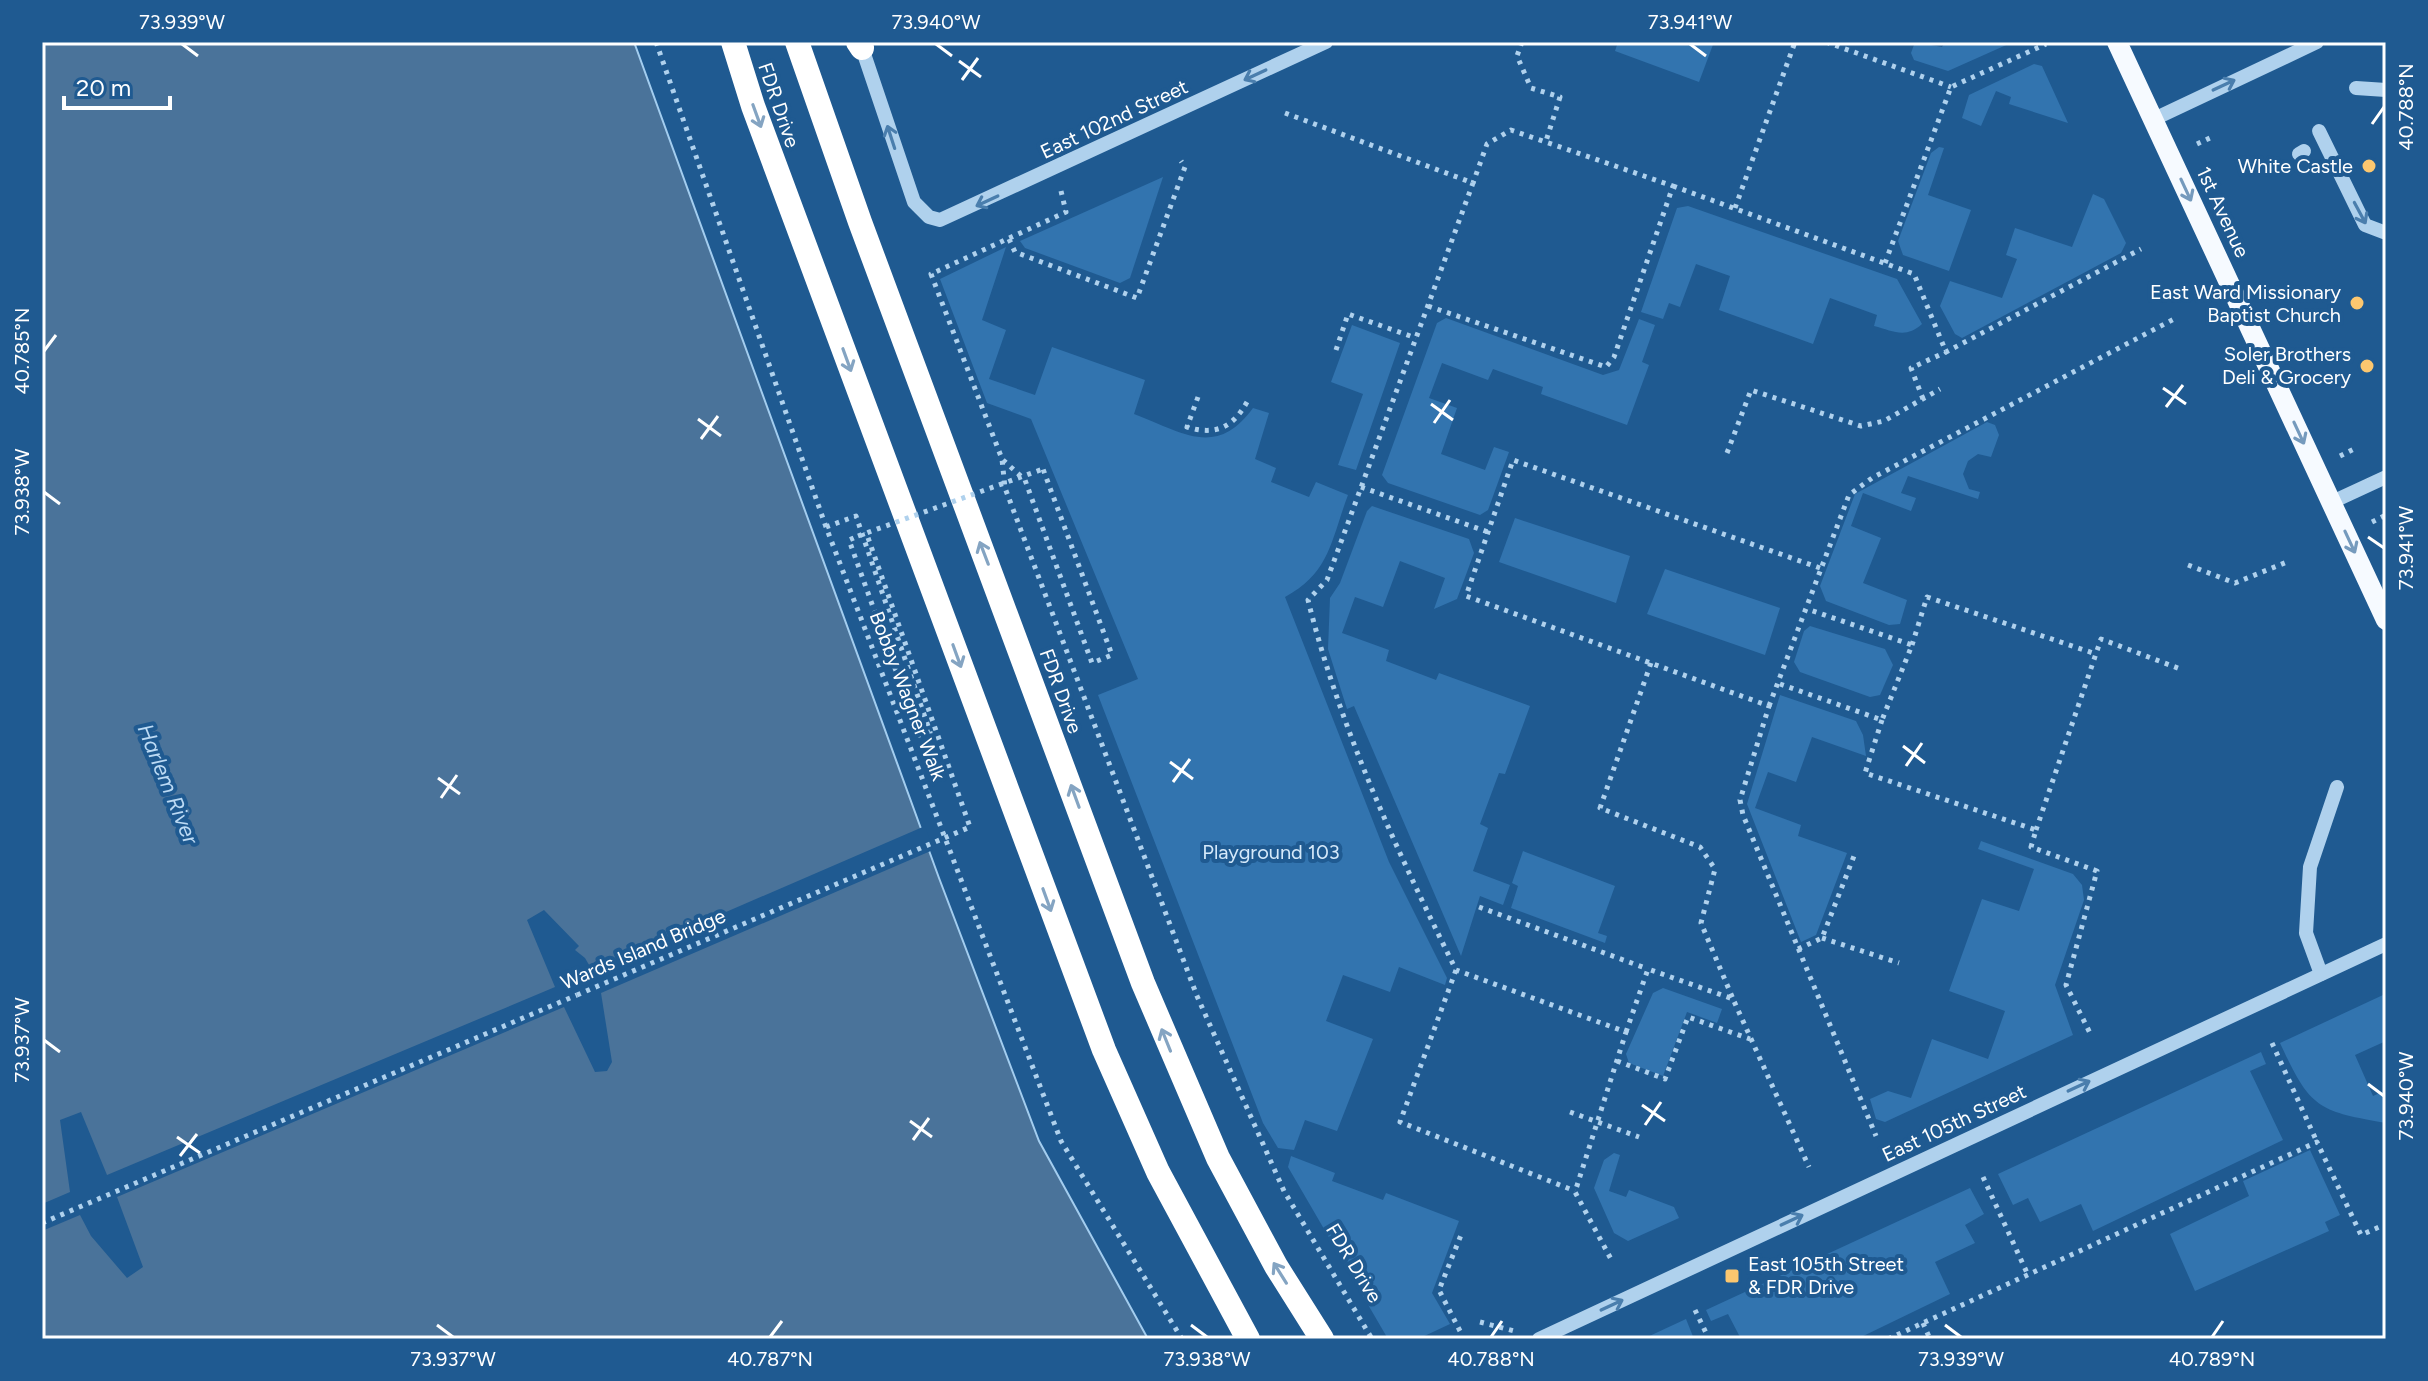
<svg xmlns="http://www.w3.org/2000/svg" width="2428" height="1381" font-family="Figtree,sans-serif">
<rect width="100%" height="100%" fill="#1f5a91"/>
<!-- green -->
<g fill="#3274af">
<polygon points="1618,42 1714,42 1699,82 1615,51"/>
<polygon points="1915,42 1942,47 1945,42 2013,42 1948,71 1914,60 1911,53"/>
<polygon points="2034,64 2042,66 2068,123 2009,104 2011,97 1996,91 1981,126 1962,118 1969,95"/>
<polygon points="1939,147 1944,148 1928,195 1971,210 1949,271 1903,255 1898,241 1931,153"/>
<polygon points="1163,177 1130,278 1120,283 1025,248 1020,241"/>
<polygon points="2093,194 2104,199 2126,243 2121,253 1962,338 1955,334 1940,306 1950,281 2002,298 2017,259 2006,255 2015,228 2072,247"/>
<path d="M1688 206 1897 279 1922 324C1906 339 1893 331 1874 326L1877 315 1830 298 1813 344 1719 310 1730 276 1696 264 1680 307 1669 303 1663 319 1641 312 1677 208Z"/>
<path d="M1006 247 982 320 1006 330 989 379 1035 395 1052 347 1145 380 1134 414C1182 432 1216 459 1253 408L1269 413 1255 459 1276 468 1271 482 1309 497 1316 482 1348 495C1331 540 1330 573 1285 597L1389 862 1447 978 1445 985 1399 967 1390 992 1343 975 1326 1021 1373 1039 1337 1131 1305 1120 1294 1150 1278 1148 1263 1123 1098 695 1138 679 1031 419 987 403 940 279Z"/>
<polygon points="1446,318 1603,375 1619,370 1639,319 1655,325 1642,362 1649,365 1627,425 1541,394 1543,387 1493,369 1488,380 1442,363 1429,398 1457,408 1441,454 1485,470 1494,447 1509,452 1488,510 1480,515 1388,483 1382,475 1437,323"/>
<polygon points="1352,325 1400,343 1356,470 1338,465 1363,394 1331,382"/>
<polygon points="1987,422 1995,425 1999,435 1991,457 1978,454 1968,461 1963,474 1969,489 1980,492 1978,499 1908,476 1901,493 1916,498 1911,511 1863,493 1851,526 1881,538 1863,583 1907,600 1900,624 1889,625 1826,601 1820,586 1855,494"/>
<polygon points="1372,506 1469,539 1474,553 1457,599 1434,609 1445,578 1400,561 1383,607 1355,597 1342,633 1389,650 1386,661 1436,680 1439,673 1530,706 1505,774 1499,773 1480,824 1488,828 1473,871 1510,885 1503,905 1480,896 1461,956 1354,706 1347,709 1328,649 1330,598 1340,583 1367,511"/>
<polygon points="1515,518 1630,556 1616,603 1499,562"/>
<polygon points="1665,569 1780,608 1765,655 1647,614"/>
<polygon points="1810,626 1885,649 1893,665 1880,695 1870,697 1800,672 1794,662 1804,631"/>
<polygon points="1780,695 1856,721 1863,735 1866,756 1812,737 1796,782 1768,772 1755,808 1801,825 1798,836 1847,853 1816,935 1801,942 1747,804"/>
<polygon points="1981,841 2073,874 2082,885 2084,900 2055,985 2073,1035 1885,1122 1876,1119 1870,1099 1888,1091 1911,1098 1932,1039 1988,1059 2005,1011 1949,991 1982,899 2019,911 2034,869 1978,849"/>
<polygon points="1523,851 1615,886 1598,933 1607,936 1605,943 1511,908 1518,886 1512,883"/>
<polygon points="1663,988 1722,1009 1717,1023 1687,1012 1663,1076 1629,1063 1626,1054 1653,993"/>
<path d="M2383 995 2386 1003V1041L2355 1055 2373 1096 2384 1091 2386 1123C2317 1111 2310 1108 2280 1043Z"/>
<polygon points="2261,1052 2266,1064 2250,1071 2283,1140 2093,1231 2081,1204 2040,1222 2028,1198 2013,1205 1998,1174"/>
<polygon points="2310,1150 2340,1215 2325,1222 2329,1231 2195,1291 2170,1234 2249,1196 2243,1181"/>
<polygon points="1614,1153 1620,1155 1609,1191 1626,1197 1629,1190 1674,1207 1679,1218 1628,1241 1614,1233 1594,1188 1604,1160"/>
<polygon points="1291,1156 1335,1173 1332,1181 1383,1200 1386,1193 1459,1221 1432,1293 1450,1324 1418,1339 1388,1339 1288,1167"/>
<polygon points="1970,1188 1984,1214 1965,1225 1975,1243 1935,1262 1950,1294 1857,1339 1741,1339 1728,1314 1711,1321 1706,1310"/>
<polygon points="1686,1319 1694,1339 1643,1339"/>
</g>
<!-- water -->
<polygon fill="#4a739a" stroke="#a3cdef" stroke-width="2" points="42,42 634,42 939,878 1039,1141 1148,1339 42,1339"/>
<!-- pier -->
<polygon fill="#1f5a91" points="925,826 933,850 601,993 612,1062 607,1071 595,1072 564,1007 117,1197 143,1267 127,1278 91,1236 80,1215 42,1231 42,1204 70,1192 60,1120 81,1112 107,1175 555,987 527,920 544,910 579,946 575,950 585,958 592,970"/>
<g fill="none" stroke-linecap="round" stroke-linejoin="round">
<!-- path -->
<g stroke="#afd1ed" stroke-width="5" stroke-dasharray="4 6" stroke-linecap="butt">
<polyline points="656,42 826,527 1061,1141 1182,1339"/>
<polyline points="1522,42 1517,56 1531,88 1560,97 1546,141"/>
<polyline points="1826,42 1951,87"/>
<path d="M1285 113 1473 183 1327 580 1308 600C1340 729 1397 851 1456 970L1626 1032 1575 1192 1612 1261"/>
<polyline points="2197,144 2210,138"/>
<polyline points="1673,186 1914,274 1946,352 2141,249"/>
<polyline points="1061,191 1066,212 931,274 1002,459 1005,488 1197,996 1284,1191 1372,1339"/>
<polyline points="1735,208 1795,42"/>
<polyline points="1009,239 1015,252 1137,298 1185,167 1181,161"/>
<polyline points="1885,263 1951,87 2046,44"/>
<polyline points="1428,306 1606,367 1614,357 1673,186 1511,130 1487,144 1473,183"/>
<polyline points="1336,350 1348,314 1416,338"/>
<path d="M1198 397 1187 427C1216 436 1233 427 1247 402"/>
<polyline points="1923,399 1911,368 1946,352"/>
<polyline points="1727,453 1751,390 1861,426 1884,421 1940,389"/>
<polyline points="2340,456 2354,449"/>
<polyline points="1003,460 1025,480 1092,663 1112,655 1043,469"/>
<polyline points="1361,487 1488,532"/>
<polyline points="2372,522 2386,515"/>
<polyline points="826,527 856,516 930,732 919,735 849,540 858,536"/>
<polyline points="2188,565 2235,583 2287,562"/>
<polyline points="1820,568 1513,460 1466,596 1769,706 1740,800 1743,815 1876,1136"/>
<polyline points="1912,645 1927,597 2096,654"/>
<polyline points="1651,663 1600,808 1700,847 1715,869 1701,923 1733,999"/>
<polyline points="1780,684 1882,720 1912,645 1807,609"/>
<polyline points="1769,706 1849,495 1872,478 2174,319"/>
<polyline points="1882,720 1865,773 2036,830 2031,847 2097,871 2066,985 2091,1035"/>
<polyline points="2036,830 2101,639 2183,670"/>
<polyline points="1479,907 1648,969"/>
<polyline points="1822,938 1899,963"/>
<polyline points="1798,949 1822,938 1854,856"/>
<polyline points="1456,970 1400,1122 1575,1191"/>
<polyline points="1626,1032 1648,969 1733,999 1809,1167"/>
<polyline points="2272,1043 2317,1142"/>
<polyline points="1617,1061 1665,1079 1688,1017 1750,1039"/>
<polyline points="1570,1112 1639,1137"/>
<polyline points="1983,1177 2028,1275"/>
<polyline points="42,1223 577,995"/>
<polyline points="1695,1310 1709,1339"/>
<polyline points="1480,1322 1518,1332"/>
<polyline points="1923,1323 1930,1339"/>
<polyline points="1460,1331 1439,1290 1461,1235"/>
<polyline points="1888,1339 2317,1142 2361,1235 2386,1224"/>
</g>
<!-- minor -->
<g stroke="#afd1ed" stroke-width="14">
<polyline points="860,42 914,202 929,217 940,220 1326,42"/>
<polyline points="2356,88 2386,90"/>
<polyline points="2154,119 2317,42"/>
<polyline points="2319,131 2365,225 2386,233"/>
<polyline points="2299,154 2304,151"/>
<polyline points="2332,502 2386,477"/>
<polyline points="2321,974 2306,933 2310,867 2337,787"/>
<polyline points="1539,1339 2386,944"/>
</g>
<!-- major -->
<polyline stroke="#f6faff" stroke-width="20" points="2117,42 2386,620"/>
<!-- highway -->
<g stroke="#fff" stroke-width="24">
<polyline points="733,42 753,106 1104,1050 1158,1172 1248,1339"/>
<polyline points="797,42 860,222 1143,983 1218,1158 1276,1266 1322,1339"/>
<polyline points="858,42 862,48"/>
</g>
<!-- path-bridge -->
<g stroke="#afd1ed" stroke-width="5" stroke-dasharray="4 6" stroke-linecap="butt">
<polyline points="858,536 1043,469"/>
<polyline points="577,995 970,827 866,532"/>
</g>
</g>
<!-- one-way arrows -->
<defs><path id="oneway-shaft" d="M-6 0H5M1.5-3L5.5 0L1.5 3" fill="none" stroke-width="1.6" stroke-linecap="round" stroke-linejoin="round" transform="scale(2)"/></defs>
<g stroke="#4a7ead">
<use href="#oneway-shaft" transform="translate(1255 75) rotate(155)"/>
<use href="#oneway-shaft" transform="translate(2224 85) rotate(-25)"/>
<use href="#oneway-shaft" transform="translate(891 137) rotate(-108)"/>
<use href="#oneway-shaft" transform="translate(987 201) rotate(155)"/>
<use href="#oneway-shaft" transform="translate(2360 213) rotate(62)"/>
<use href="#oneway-shaft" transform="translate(2079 1086) rotate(-25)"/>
<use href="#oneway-shaft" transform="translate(1792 1220) rotate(-25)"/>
<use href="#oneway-shaft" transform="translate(1612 1305) rotate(-25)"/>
</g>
<g stroke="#84a4c2">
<use href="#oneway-shaft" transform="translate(757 116) rotate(70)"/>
<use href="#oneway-shaft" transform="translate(847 360) rotate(70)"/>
<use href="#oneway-shaft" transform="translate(984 553) rotate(-111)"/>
<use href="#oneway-shaft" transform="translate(957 656) rotate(70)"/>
<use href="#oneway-shaft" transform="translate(1075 796) rotate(-110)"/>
<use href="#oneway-shaft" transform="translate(1047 900) rotate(70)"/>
<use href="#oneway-shaft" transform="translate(1166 1040) rotate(-112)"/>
<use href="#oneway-shaft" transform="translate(1280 1273) rotate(-122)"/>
</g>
<g stroke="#759abd">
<use href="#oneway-shaft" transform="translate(2186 190) rotate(65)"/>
<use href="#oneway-shaft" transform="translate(2299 433) rotate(65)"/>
<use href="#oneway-shaft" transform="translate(2350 542) rotate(65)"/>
</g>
<!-- ticks -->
<path fill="none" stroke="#fff" stroke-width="3" d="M182 44 198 56M936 44 952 56M1690 44 1706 56M959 61 981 77M962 80 978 58M2372 124 2384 107M44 351 56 335M2163 388 2186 404M1431 404 1453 420M2166 407 2183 385M698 419 721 436M1434 423 1450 400M701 439 718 416M44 492 60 504M2368 537 2384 548M1903 746 1925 763M1170 762 1193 779M1906 766 1922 743M438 778 460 794M1173 782 1190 759M441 798 457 775M44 1040 60 1052M2368 1084 2384 1096M1642 1105 1665 1121M910 1121 932 1137M1645 1125 1661 1102M177 1137 200 1153M913 1140 929 1118M180 1156 197 1134M437 1325 453 1337M1191 1325 1207 1337M1945 1325 1961 1337M770 1337 782 1321M1491 1337 1502 1321M2212 1337 2223 1321"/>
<!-- markers -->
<g fill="#fcc76f" stroke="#1f5a91" stroke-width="3">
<circle cx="2369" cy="166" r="8"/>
<circle cx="2357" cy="303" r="8"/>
<circle cx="2367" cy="366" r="8"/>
<rect x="1724" y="1268" width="16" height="16" rx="4"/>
</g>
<g text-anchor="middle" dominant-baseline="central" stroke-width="8" stroke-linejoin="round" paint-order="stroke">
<!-- street labels -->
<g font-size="20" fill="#fff" stroke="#1f5a91">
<text transform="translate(779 105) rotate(71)">FDR Drive</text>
<text transform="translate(1114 119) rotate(-25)">East 102nd Street</text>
<text transform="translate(2223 212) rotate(65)">1st Avenue</text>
<text transform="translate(1061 691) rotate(70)">FDR Drive</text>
<text transform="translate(908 696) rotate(69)">Bobby Wagner Walk</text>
<text transform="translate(643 949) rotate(-23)">Wards Island Bridge</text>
<text transform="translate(1954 1123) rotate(-25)">East 105th Street</text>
<text transform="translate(1354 1263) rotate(59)">FDR Drive</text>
</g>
<!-- poi labels -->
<g font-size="20" fill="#fff" stroke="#1f5a91" text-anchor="end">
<text x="2353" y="166">White Castle</text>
<text x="2341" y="292">East Ward Missionary<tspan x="2341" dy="23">Baptist Church</tspan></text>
<text x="2351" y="354">Soler Brothers<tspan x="2351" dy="23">Deli &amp; Grocery</tspan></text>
<text x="1748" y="1264" text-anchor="start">East 105th Street<tspan x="1748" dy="23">&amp; FDR Drive</tspan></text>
</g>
<!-- park labels -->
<g font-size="20" fill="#d5e9fa" stroke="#1f5a91">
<text x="1271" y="852">Playground 103</text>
</g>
<!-- water labels -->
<g font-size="22" font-style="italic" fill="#bcdaf4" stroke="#1f5a91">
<text transform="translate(168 784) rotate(68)">Harlem River</text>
</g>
</g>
<!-- border -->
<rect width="2428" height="1381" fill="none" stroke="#1f5a91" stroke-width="88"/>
<!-- scale -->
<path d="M64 96v12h106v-12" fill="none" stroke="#ffffff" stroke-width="4"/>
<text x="76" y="96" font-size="24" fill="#ffffff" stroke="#1f5a91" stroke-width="6" paint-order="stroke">20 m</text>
<rect x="44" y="44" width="2340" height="1293" fill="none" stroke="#fff" stroke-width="3"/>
<g font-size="20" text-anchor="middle" fill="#fff">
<text x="182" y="29">73.939°W</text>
<text x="936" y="29">73.940°W</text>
<text x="1690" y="29">73.941°W</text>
<text transform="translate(2406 107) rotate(-90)" y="7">40.788°N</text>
<text transform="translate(22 351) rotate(-90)" y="7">40.785°N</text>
<text transform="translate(22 492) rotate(-90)" y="7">73.938°W</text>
<text transform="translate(2406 548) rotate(-90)" y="7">73.941°W</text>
<text transform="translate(22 1040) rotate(-90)" y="7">73.937°W</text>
<text transform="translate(2406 1096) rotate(-90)" y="7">73.940°W</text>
<text x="453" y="1366">73.937°W</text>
<text x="770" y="1366">40.787°N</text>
<text x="1207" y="1366">73.938°W</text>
<text x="1491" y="1366">40.788°N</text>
<text x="1961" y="1366">73.939°W</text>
<text x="2212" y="1366">40.789°N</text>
</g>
</svg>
